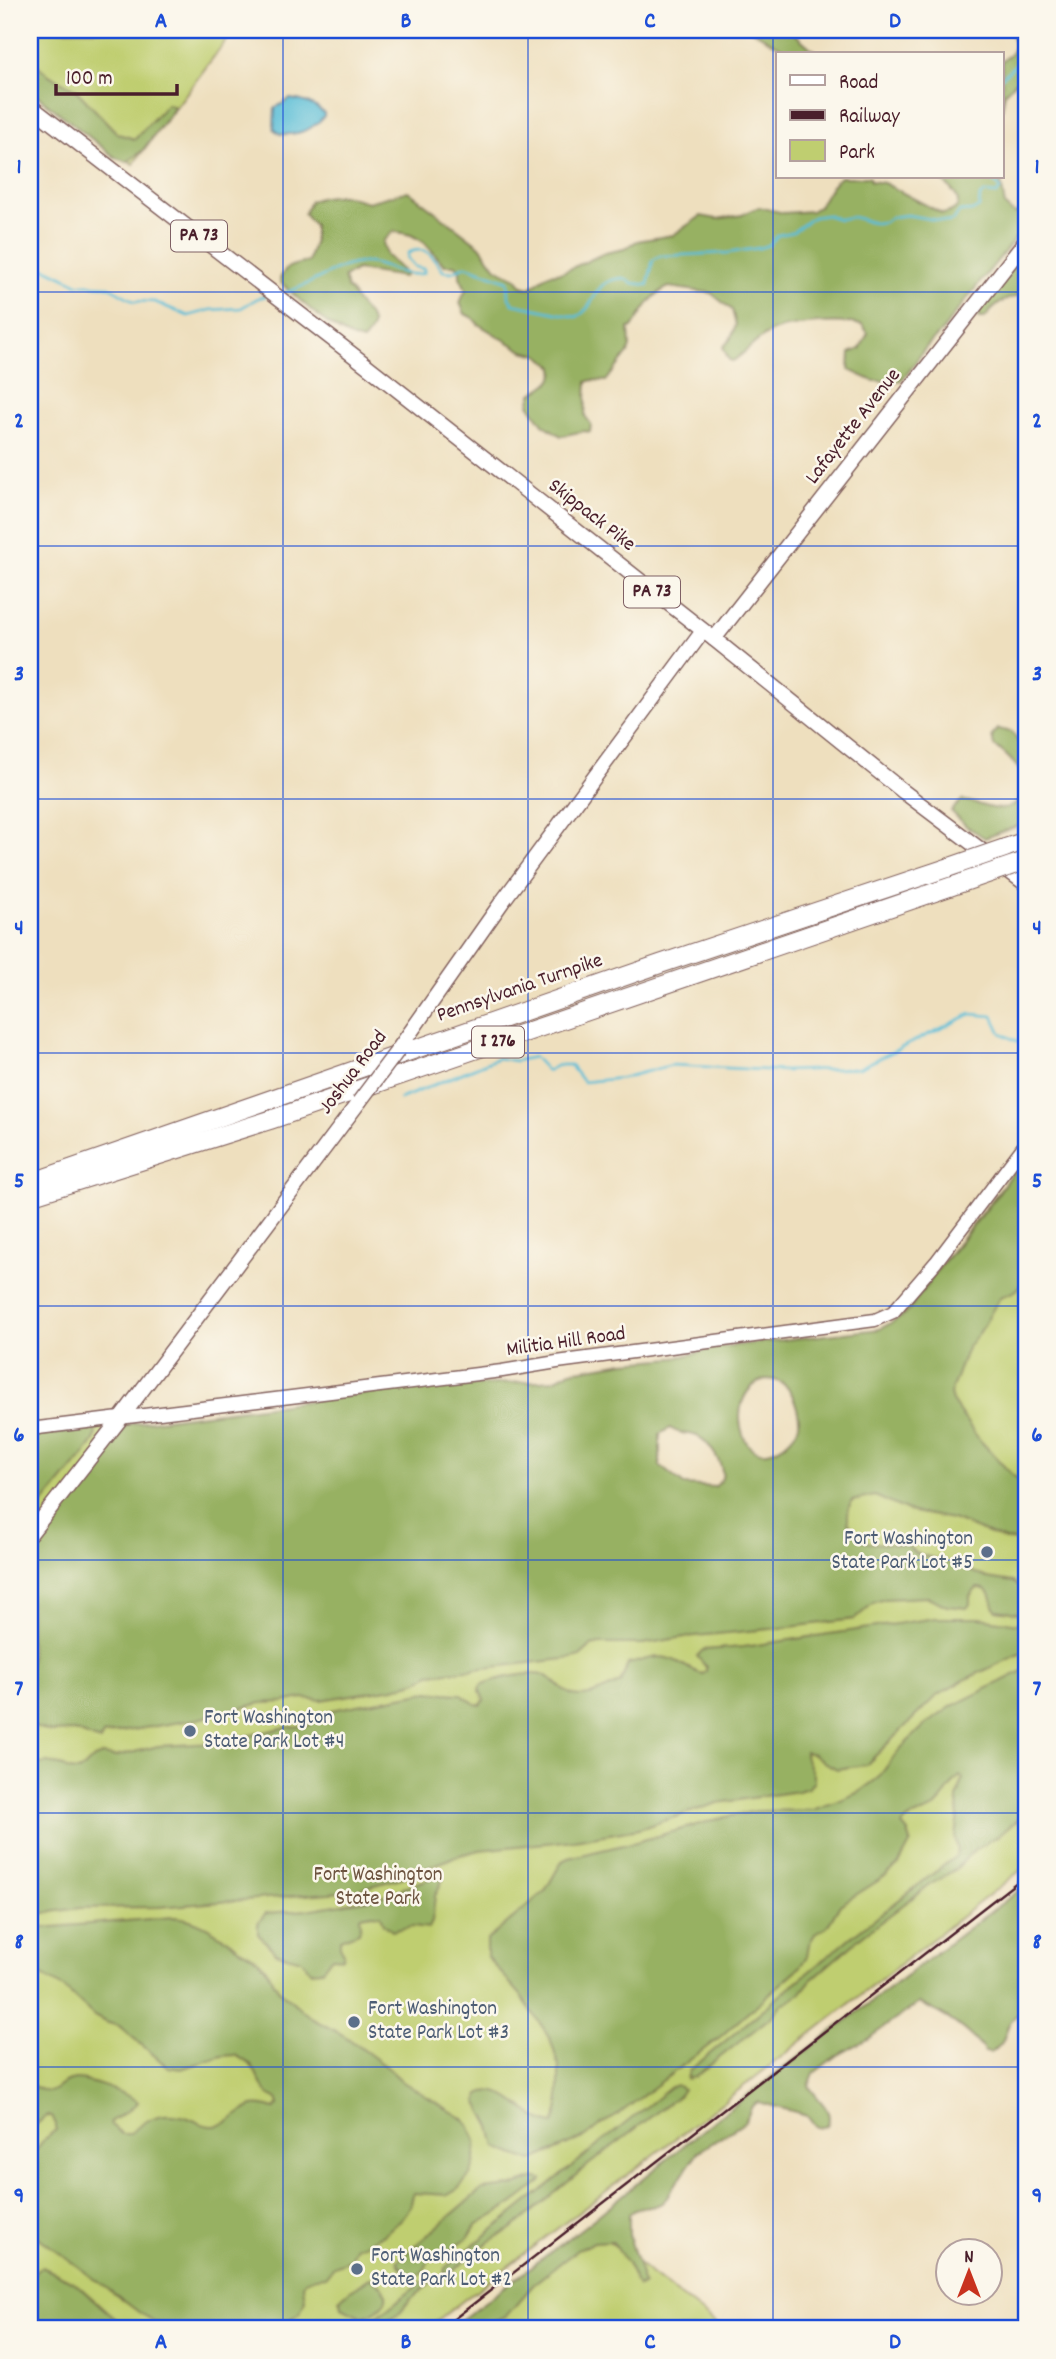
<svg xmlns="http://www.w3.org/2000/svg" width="1056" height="2359" font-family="Dekko,sans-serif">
<rect width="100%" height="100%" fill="#fbf7ec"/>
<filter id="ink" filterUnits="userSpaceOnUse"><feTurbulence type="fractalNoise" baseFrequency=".0143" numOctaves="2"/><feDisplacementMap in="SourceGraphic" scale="14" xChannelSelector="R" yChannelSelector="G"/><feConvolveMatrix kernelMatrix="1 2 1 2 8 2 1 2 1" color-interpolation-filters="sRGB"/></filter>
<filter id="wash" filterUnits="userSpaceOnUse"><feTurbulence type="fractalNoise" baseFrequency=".00686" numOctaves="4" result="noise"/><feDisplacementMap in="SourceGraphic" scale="28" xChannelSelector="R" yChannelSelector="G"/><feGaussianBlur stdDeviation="1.57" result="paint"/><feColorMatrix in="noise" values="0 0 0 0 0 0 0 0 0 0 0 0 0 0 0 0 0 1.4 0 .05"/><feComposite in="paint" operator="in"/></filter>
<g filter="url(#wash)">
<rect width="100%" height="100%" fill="#eedfbe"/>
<!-- green -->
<g fill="#bfce70" stroke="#84764e" stroke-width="2">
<polygon points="30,30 234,30 133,164 30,86"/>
<polygon points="1026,1156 1026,1811 1016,1823 1026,1812 1026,1866 753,2079 426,2329 30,2329 30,1436 337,1399 737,1535 892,1327"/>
<polygon points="597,2232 723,2329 477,2329"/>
</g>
<!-- forest -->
<g fill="#97b162" stroke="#706846" stroke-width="2" fill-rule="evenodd">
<polygon points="751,30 790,30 818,54 793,54"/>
<path d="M1009 30H1026V72L1005 92 1002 110V61C1016 50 1018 46 1009 30Z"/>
<polygon points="30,59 49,75 75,89 118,134 135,139 167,104 175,107 142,151 127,162 116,158 30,90"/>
<path d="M840 177H869L871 181 884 183 943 214C973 207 951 188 938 177H962L967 180C978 176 991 173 1001 182L1005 206 1014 214 1026 210V225L950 320C944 332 932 339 924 350 915 361 911 373 899 381H873L849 370 850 353 860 349 868 333 862 325C840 320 789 323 769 333 756 340 745 353 733 361L729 360 723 347 730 340 736 325 732 310 711 293 669 287C651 294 642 313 632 328H629L630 347 628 353 606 381 592 380 587 382 585 416 591 424 590 432 584 431 561 436 543 424 529 404 532 394C542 387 557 382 554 367L539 355 523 351 478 324 473 318 465 314 460 303 466 289 460 277V269L455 265H444L424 242 411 235 394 231 383 241 386 255 406 274 404 277 357 270 344 277 347 289C353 292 353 296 357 302 369 317 381 322 363 341 337 336 303 303 282 284L280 279C286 264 294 265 308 262L314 243V225L304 214 310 201 323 197 343 195 368 202 408 191 480 246 496 268 516 278 522 286 530 288 549 274 563 272 605 253 624 249 637 241 673 235 701 216 717 219 742 215 759 207 784 213 811 211 819 206 832 185Z"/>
<path d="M1026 251V294C1007 298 997 302 985 318H979V308Z"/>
<path d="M998 729 1012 732 1026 753V777C1017 767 1006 752 994 746L992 736Z"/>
<path d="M1026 794V823L985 838 966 826 951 811 962 800C989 805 1002 820 1026 794Z"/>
<path d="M1026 1158V1277C1017 1293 1015 1291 1000 1297L980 1332 967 1348 950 1394 952 1401 978 1438 1012 1475 1026 1484V1544L1023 1541 1005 1540 952 1519 908 1511 875 1496 852 1501 848 1509V1522L863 1540 870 1543 907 1545 915 1553 954 1564 987 1578 1013 1582 1026 1593V1614L996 1610C990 1600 994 1588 977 1588L970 1596V1604L967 1608 947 1606 928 1597 884 1599 873 1603 855 1619 781 1628 685 1637 643 1644H600L591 1646 580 1656 573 1658 430 1674 418 1681 394 1688 321 1700 302 1698 284 1702 261 1703 198 1719 103 1735 100 1741 74 1731 53 1732 30 1726V1543L128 1424 424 1386 479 1385 554 1380 571 1371 624 1362 675 1358 720 1347 880 1329 906 1314 943 1263 994 1200 1008 1178ZM765 1379C785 1379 792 1390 797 1408 798 1413 800 1419 799 1424 793 1447 755 1467 744 1437 735 1414 741 1388 765 1379ZM670 1428C682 1436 685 1432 697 1436 708 1440 725 1466 722 1478 721 1482 717 1484 715 1487L684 1485 660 1466V1434Z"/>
<polygon points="95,1430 96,1436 91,1446 30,1520 30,1436"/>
<path d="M935 1618H980L1026 1625V1651L966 1679 935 1697 866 1765 837 1769 825 1763 813 1754 805 1752C804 1762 814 1769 814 1782L808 1788 798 1791 718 1803 639 1829 574 1840 480 1850 456 1856 408 1876 353 1891 159 1907 80 1908 30 1915V1766L47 1763 60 1765 68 1770 78 1771 84 1768 94 1758 102 1755 115 1757 158 1746 216 1743 282 1728 310 1725 316 1718 332 1710 427 1692 460 1694 476 1704 481 1705 484 1700 479 1689 481 1685C495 1679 531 1670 546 1676 555 1680 563 1692 573 1695 591 1699 604 1689 620 1683L628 1664C646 1660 660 1652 678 1662 686 1666 693 1672 703 1674L706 1671V1667L697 1656 703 1650 743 1647Z"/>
<path d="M1026 1669V1812L1001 1834 974 1850 956 1869 928 1886 862 1936 811 1980 800 1994 781 2005 772 2016 695 2077 687 2079 689 2071 852 1936 956 1856 958 1850 955 1837 958 1816 957 1798 963 1779 960 1776C949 1785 946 1798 935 1807 925 1815 911 1813 902 1825L908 1832 911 1842 899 1864 887 1875 840 1905 827 1927 815 1934 809 1944 807 1956 799 1968 720 2037 615 2117 603 2123 586 2137 531 2161 496 2147 491 2127 477 2101 480 2094C502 2080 528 2121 554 2124L559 2107V2067L550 2038 520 1994 487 1957V1940L545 1891 562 1861 568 1858 636 1842 721 1818 755 1811 812 1810 841 1800 859 1792 878 1778 900 1749 923 1727 952 1706Z"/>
<polygon points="437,1876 443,1877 443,1879 435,1896 432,1922 429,1928 412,1926 392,1931 384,1924 381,1915 372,1914 360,1916 361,1924 359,1932 340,1939 340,1946 344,1953 343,1958 332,1957 322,1970 310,1971 302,1960 276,1953 258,1934 258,1923 266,1913 307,1910 376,1898"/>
<path d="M1026 1885V2007C1020 2012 1013 2017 1009 2024 1002 2039 1007 2041 991 2053L985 2052C968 2029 945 2015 919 2003L869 2038 833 2058 814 2073 809 2086C817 2100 835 2110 827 2126L817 2128 807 2115 758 2102 752 2106 745 2122 698 2152 663 2202C652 2211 642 2203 629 2214V2235L644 2285 638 2287 627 2263 612 2241 594 2242 577 2250 536 2282 506 2316 475 2329H449L590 2222 716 2119Z"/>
<path d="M173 1917C205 1918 231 1945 258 1960L265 1967 278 1989 311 2018 345 2036 387 2067 403 2082 462 2118 469 2125 476 2142 475 2160 471 2174 458 2189 448 2195 414 2193C412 2196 412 2200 411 2204 405 2222 374 2243 356 2246L350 2260 334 2266 326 2276 315 2277 305 2281 303 2285 305 2300 300 2313 276 2329H168L140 2313 30 2231V2178L35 2170 33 2154 45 2138 56 2130V2124L52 2117 46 2116 30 2130V2084C60 2102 50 2083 75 2080 88 2079 128 2094 138 2102L126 2112 111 2121 110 2124 122 2134H129C150 2117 160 2110 188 2118 197 2121 204 2127 214 2126 230 2125 239 2111 253 2106 260 2104 268 2107 275 2109L279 2104 277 2099 268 2094 263 2088 256 2073 250 2064 235 2055 222 2056 181 2069 168 2067 119 2026 105 2022 94 2016 65 1989 30 1969V1929Z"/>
<polygon points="676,2085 683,2089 679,2095 587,2166 513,2228 489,2242 452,2272 444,2273 445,2268 671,2087"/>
<path d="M536 2178 542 2179 541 2182 514 2203 476 2225 468 2238 455 2246 448 2256 430 2257C428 2262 426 2270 421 2273 410 2281 401 2270 397 2261L482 2189 512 2186Z"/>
<path d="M42 2267 74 2282 127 2329H30C30 2309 23 2279 42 2267Z"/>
<polygon points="429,2277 435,2277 435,2280 410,2300 400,2312 377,2329 361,2329"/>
<path d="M370 2278C385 2285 394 2298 377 2310 373 2313 368 2316 362 2316 356 2315 348 2310 342 2307L341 2302 339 2300 349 2291Z"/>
</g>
<!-- water -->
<path fill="#59bdd7" stroke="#526e81" stroke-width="2" d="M290 99C303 100 315 105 324 113V116C314 129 297 136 280 134L274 129 275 108Z"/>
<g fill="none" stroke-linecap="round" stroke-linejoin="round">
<!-- stream -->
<g stroke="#59bdd7" stroke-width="2.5">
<polyline points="1002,77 1016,64 1026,59"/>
<polyline points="30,261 78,284 108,286 134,301 155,302 188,316 210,310 241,308 258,298 266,296"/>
<path d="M283 293C310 287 332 266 360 263 383 261 402 279 424 273V269L415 267 407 258 408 253C427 244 433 257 443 271L451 272 466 266 508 281 509 298 513 304 576 317C599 307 589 280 624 278L632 283 648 285 653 260 660 256 728 253 759 248 769 245 778 235 793 232 813 217 827 215 839 219 853 217 874 223 884 222 892 217 907 215 948 222 954 220 959 212 972 211 979 207 980 197 985 193 997 194 1000 189 997 184 984 177"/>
<polyline points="400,1099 498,1058 515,1061 534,1057 547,1071 558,1065 570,1065 583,1082 622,1078 672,1065 785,1071 859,1068 971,1014 993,1016 1001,1033 1026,1046"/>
</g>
</g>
</g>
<g filter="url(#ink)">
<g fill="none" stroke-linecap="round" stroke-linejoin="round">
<!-- minor casing -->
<g stroke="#83625e" stroke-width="15">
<polyline id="minor" points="30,1429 502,1371 557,1362 875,1320 893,1312 936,1262 1026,1143"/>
</g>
<!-- major casing -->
<g stroke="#83625e" stroke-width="17">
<g id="major">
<polyline points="30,106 366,365 714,639 904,792 1026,884"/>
<polyline points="714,639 1026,241"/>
<polyline points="398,1050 502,902 703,631"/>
<polyline points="30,1534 121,1418 359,1102"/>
</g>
</g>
<!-- highway casing -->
<g stroke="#83625e" stroke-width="20">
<g id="highway">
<polyline points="1005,848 1026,841"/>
<polyline points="30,1183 660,964 947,868"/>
<polyline points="30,1196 270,1120 964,882"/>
</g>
</g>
<!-- minor -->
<use href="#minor" stroke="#fff" stroke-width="12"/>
<!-- major -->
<use href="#major" stroke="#fff" stroke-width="14"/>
<!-- highway -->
<use href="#highway" stroke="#fff" stroke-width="18"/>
<!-- rail -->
<polyline stroke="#4a1f2b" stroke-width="2.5" points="441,2329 1026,1875"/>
<!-- major-bridge casing -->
<g stroke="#83625e" stroke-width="17" stroke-linecap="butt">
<polyline id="major-bridge" points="359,1102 398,1050"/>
</g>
<!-- highway-bridge casing -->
<g stroke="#83625e" stroke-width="20" stroke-linecap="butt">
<g id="highway-bridge">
<polyline points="947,868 1005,848"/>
<polyline points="964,882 1022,862"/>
</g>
</g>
<!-- major-bridge -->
<use href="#major-bridge" stroke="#fff" stroke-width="14"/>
<!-- highway-bridge -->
<use href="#highway-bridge" stroke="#fff" stroke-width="18"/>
</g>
</g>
<!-- grid -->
<path fill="none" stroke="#1d4ed8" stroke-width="2" stroke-opacity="0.55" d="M283 30V2329M528 30V2329M773 30V2329M30 292H1026M30 546H1026M30 799H1026M30 1053H1026M30 1306H1026M30 1560H1026M30 1813H1026M30 2067H1026"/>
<!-- markers -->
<g fill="#5c6f8a" stroke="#fbf7ec" stroke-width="2.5">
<circle cx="987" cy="1552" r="7"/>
<circle cx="190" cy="1731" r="7"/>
<circle cx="354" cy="2022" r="7"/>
<circle cx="357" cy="2269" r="7"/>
</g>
<g text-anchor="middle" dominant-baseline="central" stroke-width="5" stroke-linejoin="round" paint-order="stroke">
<!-- shield labels -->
<g fill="#fbf7ec" stroke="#7f6065" stroke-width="2">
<rect x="171" y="220.5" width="56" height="31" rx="5"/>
<rect x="624" y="576.5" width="56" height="31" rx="5"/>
<rect x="472" y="1026.5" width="52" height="31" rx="5"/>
</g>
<g font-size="19" font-weight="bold" fill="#4a1f2b">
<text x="199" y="236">PA 73</text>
<text x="652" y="592">PA 73</text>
<text x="498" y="1042">I 276</text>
</g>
<!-- street labels -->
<g font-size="21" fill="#4a1f2b" stroke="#fbf7ec">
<text transform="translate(854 427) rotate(-52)">Lafayette Avenue</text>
<text transform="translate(591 516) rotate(38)">Skippack Pike</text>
<text transform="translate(520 989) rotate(-19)">Pennsylvania Turnpike</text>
<text transform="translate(354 1073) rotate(-53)">Joshua Road</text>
<text transform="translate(566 1343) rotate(-8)">Militia Hill Road</text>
</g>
<!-- service labels -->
<g font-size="21" fill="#4e5e75" stroke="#fbf7ec" text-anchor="start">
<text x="973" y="1540" text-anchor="end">Fort Washington<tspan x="973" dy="24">State Park Lot #5</tspan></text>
<text x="204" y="1719">Fort Washington<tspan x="204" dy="24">State Park Lot #4</tspan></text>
<text x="368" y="2010">Fort Washington<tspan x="368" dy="24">State Park Lot #3</tspan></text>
<text x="371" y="2257">Fort Washington<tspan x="371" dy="24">State Park Lot #2</tspan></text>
</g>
<!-- park labels -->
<g font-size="21" fill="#6d5440" stroke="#fbf7ec">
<text x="378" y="1876">Fort Washington<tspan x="378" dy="24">State Park</tspan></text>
</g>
</g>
<!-- margin -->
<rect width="1056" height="2359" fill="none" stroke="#fbf7ec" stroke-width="77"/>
<!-- legend -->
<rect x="776" y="52" width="228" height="126" fill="#fbf7ec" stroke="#b4a19f" stroke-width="2"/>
<rect x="790" y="75" width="35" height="10" fill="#ffffff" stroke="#b4a19f" stroke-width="2"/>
<text x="839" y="88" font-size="21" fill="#4a1f2b">Road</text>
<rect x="790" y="110" width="35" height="10" fill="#4a1f2b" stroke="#b4a19f" stroke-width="2"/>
<text x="839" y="122" font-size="21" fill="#4a1f2b">Railway</text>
<rect x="790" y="140" width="35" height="21" fill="#bfce70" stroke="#b4a19f" stroke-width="2"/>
<text x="839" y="158" font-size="21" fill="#4a1f2b">Park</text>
<!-- north arrow -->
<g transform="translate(969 2272)"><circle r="33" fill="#fbf7ec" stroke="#b4a19f" stroke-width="2"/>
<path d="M0-5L12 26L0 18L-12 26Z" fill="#c8321e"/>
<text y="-10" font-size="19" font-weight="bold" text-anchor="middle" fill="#4a1f2b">N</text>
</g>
<!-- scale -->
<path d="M56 84v10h121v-10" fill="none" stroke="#4a1f2b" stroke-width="3.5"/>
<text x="66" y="84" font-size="21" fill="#4a1f2b" stroke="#fbf7ec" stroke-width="5" paint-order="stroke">100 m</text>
<rect x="38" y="38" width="980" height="2282" fill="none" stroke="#1d4ed8" stroke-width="2.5"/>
<g font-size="23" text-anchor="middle" font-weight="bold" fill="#1d4ed8">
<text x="161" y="27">A</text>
<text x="406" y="27">B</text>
<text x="650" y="27">C</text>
<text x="895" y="27">D</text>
<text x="19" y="173">1</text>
<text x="1037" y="173">1</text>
<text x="19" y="427">2</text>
<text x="1037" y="427">2</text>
<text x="19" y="680">3</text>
<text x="1037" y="680">3</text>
<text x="19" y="934">4</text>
<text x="1037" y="934">4</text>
<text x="19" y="1187">5</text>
<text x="1037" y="1187">5</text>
<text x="19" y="1441">6</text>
<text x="1037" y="1441">6</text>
<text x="19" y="1695">7</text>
<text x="1037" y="1695">7</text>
<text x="19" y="1948">8</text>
<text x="1037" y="1948">8</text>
<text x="19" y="2202">9</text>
<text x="1037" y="2202">9</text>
<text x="161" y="2348">A</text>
<text x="406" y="2348">B</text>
<text x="650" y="2348">C</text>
<text x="895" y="2348">D</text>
</g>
</svg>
